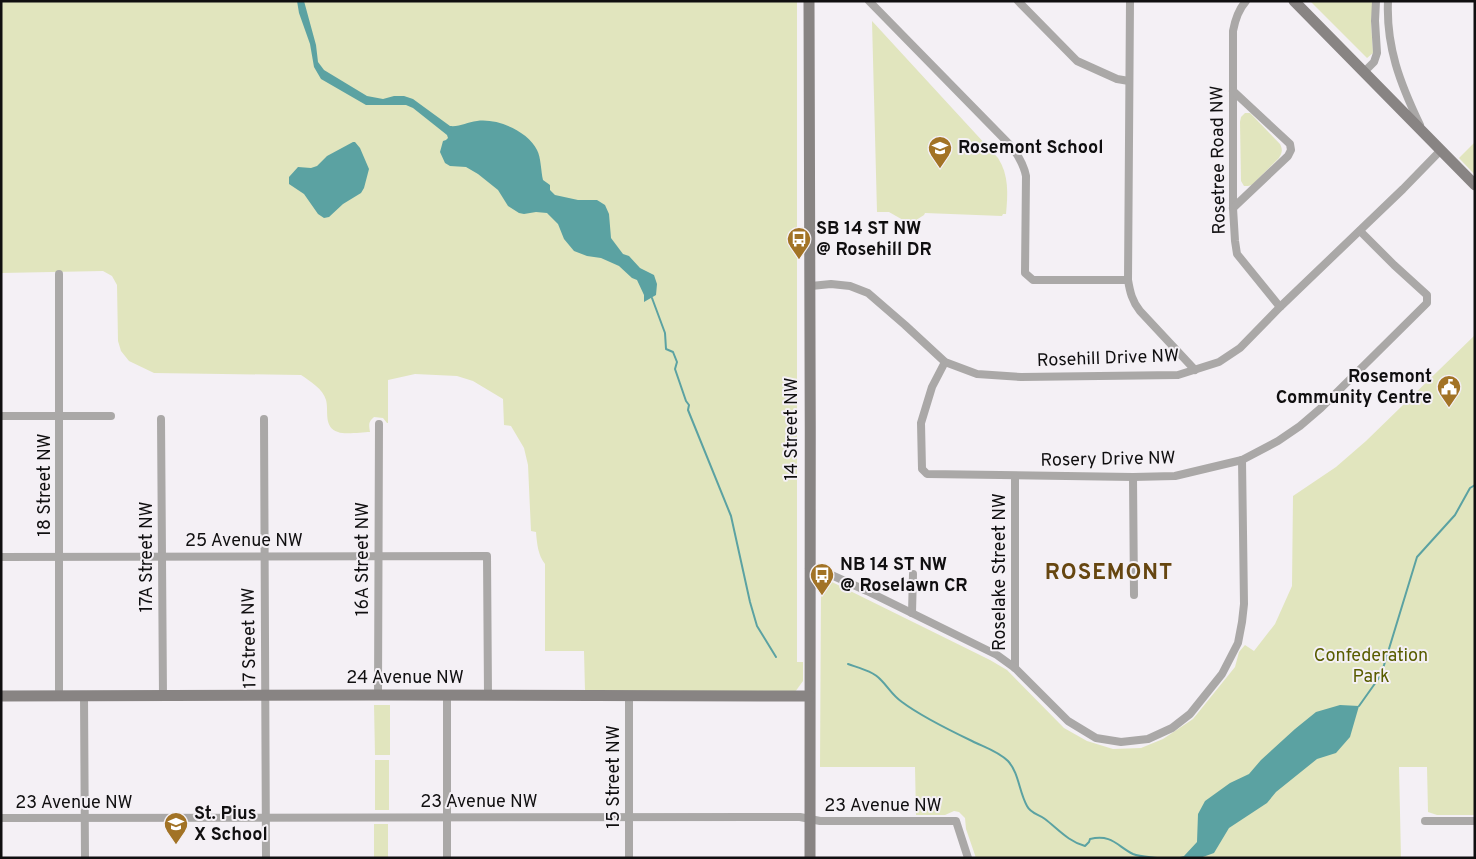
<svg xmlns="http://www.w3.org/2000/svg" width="1476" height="859" font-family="Overpass,sans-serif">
<rect width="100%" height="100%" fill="#f4f0f5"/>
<!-- green -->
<g fill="#e1e5be">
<path d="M1 1H797V662H803V681L795 692 585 691 584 651H545V564C538 555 537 544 536 532L531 531 528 465 524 448 511 426 504 425 503 399 473 381 457 376 415 374 388 380V423H387L383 418 374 417C368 422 369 425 370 432 362 432 345 435 338 432 323 427 329 411 326 400 323 389 310 381 301 375L154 373 129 361 121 351 118 341 117 285 112 276 103 271 1 273Z"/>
<polygon points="1310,1 1373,1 1371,23 1373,53 1367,58"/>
<path d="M872 21 998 158C1009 175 1008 194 1006 214H1003L1002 216 925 213 924 215 910 224 889 212H877Z"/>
<path d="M1245 113H1250L1280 144C1283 150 1282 153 1279 158L1252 185 1248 186H1244L1241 181 1240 122 1241 117Z"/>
<polygon points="1475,142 1475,175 1459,158"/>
<polygon points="1475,335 1475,815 1437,815 1428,812 1427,767 1399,767 1401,858 976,858 966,829 965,818 959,812 954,811 945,815 916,815 915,767 820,767 821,590 825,586 832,582 990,660 1007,670 1064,728 1087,741 1113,749 1141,748 1163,739 1193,719 1235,667 1239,652 1245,645 1254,651 1275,624 1292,586 1293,496 1336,467 1366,441"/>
<polygon points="374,705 390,705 390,755 375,755"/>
<rect x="375" y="760" width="14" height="50"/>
<rect x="374" y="824" width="14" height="34"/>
</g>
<!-- water -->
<g fill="#5ba2a2">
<path d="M297 1H304L316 45 318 62 324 70 367 96 383 99 394 96H404L413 99 450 126C460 127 467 122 477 121 497 118 528 131 537 150 541 157 541 172 543 180L550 185V190L555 195 578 200H597L605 205 609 214 611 238 623 254 629 256 640 268 654 275 657 284 656 295 644 302V295L637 280 632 278 619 266 601 258 587 256 574 251 564 239 558 224 547 213 536 212 524 214 519 213 508 206 498 190 478 174 466 167 450 166 445 163 440 152 443 141 446 140 448 138 447 135 413 108 406 105H366L321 79 314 67 310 44 299 13Z"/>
<polygon points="353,142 355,142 360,148 369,169 364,188 361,193 343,204 329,217 324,218 318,214 304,194 289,184 289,177 298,167 311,168 317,166 327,156"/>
<polygon points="1340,705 1359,706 1350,737 1336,753 1317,759 1276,792 1267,803 1229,828 1214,853 1200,858 1176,858 1184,856 1197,842 1198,814 1205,801 1230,783 1249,774 1261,760 1295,729 1316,712"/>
</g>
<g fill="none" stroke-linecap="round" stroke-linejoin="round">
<!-- stream -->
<g stroke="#5ba2a2" stroke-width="2">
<polyline points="652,298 665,333 666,349 673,352 677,362 675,369 686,401 689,405 688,410 731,516 750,602 757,626 776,657"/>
<path d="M848 664C859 668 873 671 881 680 889 688 892 695 902 702 922 717 949 730 972 741 984 747 998 751 1008 761 1019 773 1019 792 1027 806 1031 814 1039 814 1045 819 1058 829 1069 842 1085 846L1089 842 1090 839C1112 834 1117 846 1133 854 1140 857 1150 857 1157 858"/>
<polyline points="1359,706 1381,675 1417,557 1455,515 1470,488 1475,485"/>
</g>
<!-- street -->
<g stroke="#aaa8a7" stroke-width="8">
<path d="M869 1 1013 148C1019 157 1024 165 1026 176L1025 273 1033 280H1128"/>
<polyline points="1018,1 1077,61 1117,79 1129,81"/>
<path d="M1130 1 1128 280C1130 292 1132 301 1140 311L1195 370"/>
<path d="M1246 1C1238 10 1235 20 1233 31V208L1235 241 1237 254 1280 307"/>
<path d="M1388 1C1386 47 1400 83 1420 125"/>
<polyline points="1364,72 1374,62 1377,53 1375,21 1376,1"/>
<polyline points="1233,91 1290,144 1291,150 1288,156 1233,208"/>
<polyline points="811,286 831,284 850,286 868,293 905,325 945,362 977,374 1021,377 1178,375 1219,362 1240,348 1280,307 1403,189 1441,150"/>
<polyline points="945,362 932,387 921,423 922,469 927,474 1133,477 1175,476 1242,460 1278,441 1300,426 1321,408 1427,303 1427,295 1394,265 1360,231"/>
<polyline points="1,416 111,416"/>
<polyline points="161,419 163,696"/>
<polyline points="264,419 266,858"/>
<polyline points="1015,476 1015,668"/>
<polyline points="1133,477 1134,595"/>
<polyline points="1,557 487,556 488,695"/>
<polyline points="809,568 827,573 867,591 997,655 1015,668 1068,721 1096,738 1121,742 1148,739 1172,728 1190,714 1222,674 1238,643 1242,622 1244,604 1242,460"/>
<polyline points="912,613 913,574"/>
<polyline points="378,695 379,424"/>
<polyline points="447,695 447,858"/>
<polyline points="59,696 59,274"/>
<polyline points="84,696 85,858"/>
<polyline points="629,696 629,858"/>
<polyline points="1,818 800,817 820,821 956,821 968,858"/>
<polyline points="1425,821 1475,821"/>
</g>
<!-- secondary -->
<g stroke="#888483" stroke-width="11">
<path d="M809 1C811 287 810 572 810 858"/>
<polyline points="1294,1 1475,185"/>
<polyline points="1,696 378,695 809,696"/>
</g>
</g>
<!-- icons -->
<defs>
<g id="school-pin" transform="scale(1.25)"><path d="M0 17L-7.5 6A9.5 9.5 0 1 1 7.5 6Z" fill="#a27326" stroke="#f4f0f5"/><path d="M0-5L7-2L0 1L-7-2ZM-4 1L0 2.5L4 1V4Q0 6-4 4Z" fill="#fff"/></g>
<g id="bus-pin" transform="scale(1.25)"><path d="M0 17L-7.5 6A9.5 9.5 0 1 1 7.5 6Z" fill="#a27326" stroke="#f4f0f5"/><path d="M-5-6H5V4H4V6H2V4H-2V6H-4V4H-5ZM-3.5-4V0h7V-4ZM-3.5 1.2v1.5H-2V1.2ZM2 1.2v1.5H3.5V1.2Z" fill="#fff"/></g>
<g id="civic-pin" transform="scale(1.25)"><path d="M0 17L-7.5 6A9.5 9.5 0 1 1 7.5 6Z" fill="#a27326" stroke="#f4f0f5"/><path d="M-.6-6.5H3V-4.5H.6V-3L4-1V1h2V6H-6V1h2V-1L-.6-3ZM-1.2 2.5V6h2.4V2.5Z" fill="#fff"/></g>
</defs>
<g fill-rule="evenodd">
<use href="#school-pin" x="940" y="148"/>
<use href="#bus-pin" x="799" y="239"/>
<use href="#civic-pin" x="1449" y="387"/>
<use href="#bus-pin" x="822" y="575"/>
<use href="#school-pin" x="176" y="824"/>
</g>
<g text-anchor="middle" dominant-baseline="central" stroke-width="4" stroke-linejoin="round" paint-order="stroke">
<!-- poi labels -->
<g font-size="18" font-weight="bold" fill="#100f10" stroke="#f4f0f5" text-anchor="start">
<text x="958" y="148">Rosemont School</text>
<text x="816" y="229">SB 14 ST NW<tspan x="816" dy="21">@ Rosehill DR</tspan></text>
<text x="1432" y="377" text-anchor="end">Rosemont<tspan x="1432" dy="21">Community Centre</tspan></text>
<text x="840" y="565">NB 14 ST NW<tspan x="840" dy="21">@ Roselawn CR</tspan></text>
<text x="194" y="814">St. Pius<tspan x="194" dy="21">X School</tspan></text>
</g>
<!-- street labels -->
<g font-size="18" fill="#100f10" stroke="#f4f0f5">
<text transform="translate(1219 160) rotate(-91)">Rosetree Road NW</text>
<text transform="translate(1108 359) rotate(-2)">Rosehill Drive NW</text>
<text transform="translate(792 429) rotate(-90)">14 Street NW</text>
<text transform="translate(1108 460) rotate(-1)">Rosery Drive NW</text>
<text transform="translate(45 485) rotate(-90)">18 Street NW</text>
<text x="244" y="541">25 Avenue NW</text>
<text transform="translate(147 557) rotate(-90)">17A Street NW</text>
<text transform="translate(363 559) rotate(-90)">16A Street NW</text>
<text transform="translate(1000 572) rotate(-90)">Roselake Street NW</text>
<text transform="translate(250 638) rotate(-91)">17 Street NW</text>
<text x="405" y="678">24 Avenue NW</text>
<text transform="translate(614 777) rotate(-90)">15 Street NW</text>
<text x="479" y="802">23 Avenue NW</text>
<text x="74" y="803">23 Avenue NW</text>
<text x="883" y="806">23 Avenue NW</text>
</g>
<!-- park labels -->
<g font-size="18" fill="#595c00" stroke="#f4f0f5">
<text x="1371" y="656">Confederation<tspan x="1371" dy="21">Park</tspan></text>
</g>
<!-- district labels -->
<g font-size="22" font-weight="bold" letter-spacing="1" fill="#664610" stroke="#f4f0f5">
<text x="1109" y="573">ROSEMONT</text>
</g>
</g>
<!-- border -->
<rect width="1476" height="859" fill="none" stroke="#100f10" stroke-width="5"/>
</svg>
